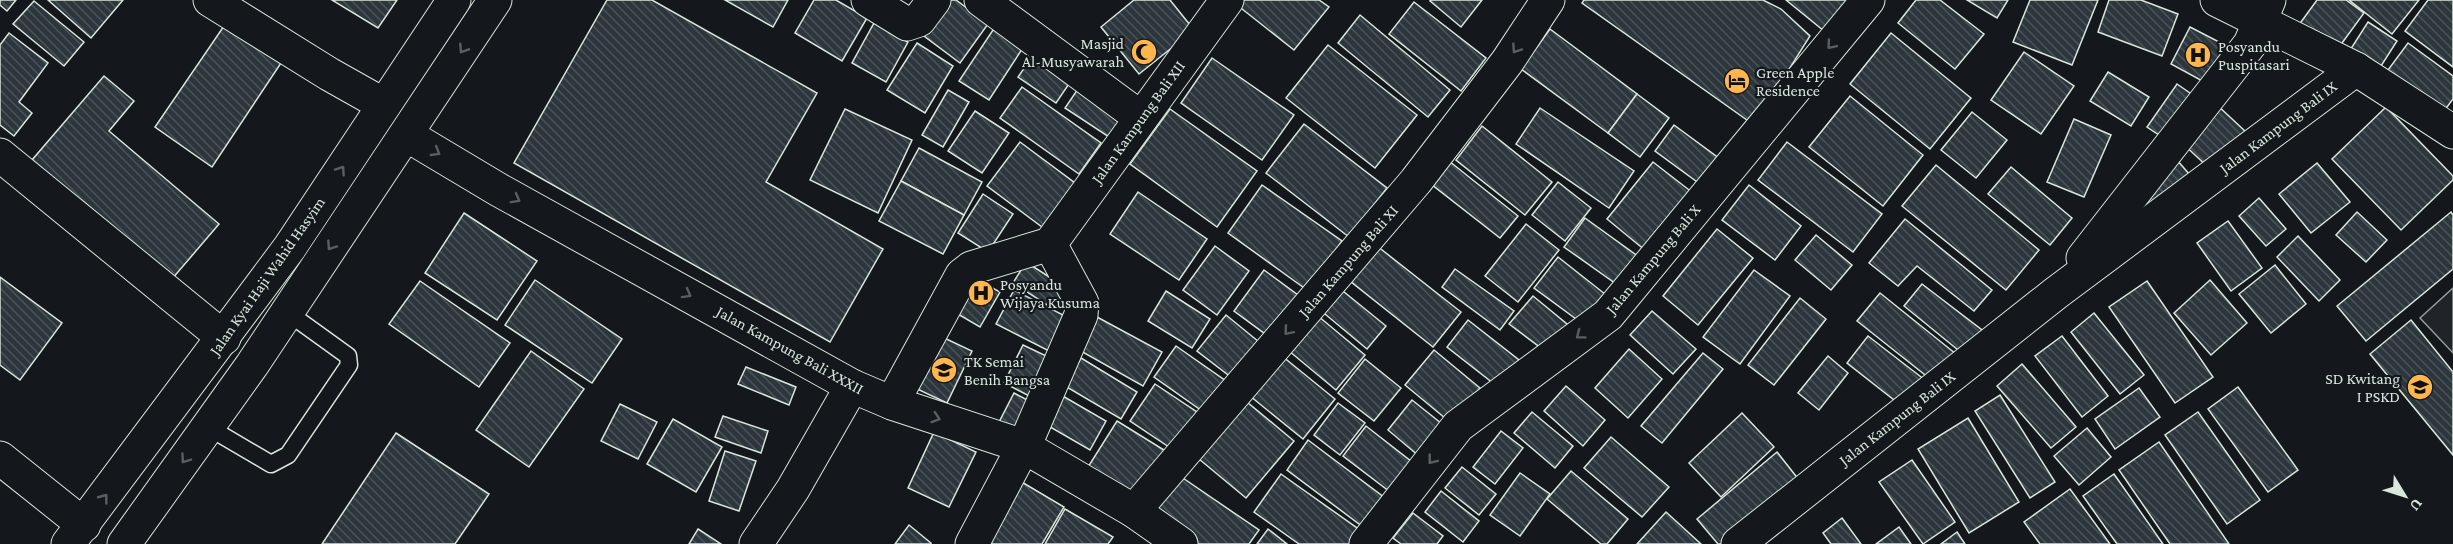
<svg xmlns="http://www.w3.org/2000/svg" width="2453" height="544" font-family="'Crimson Pro',serif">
<defs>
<pattern id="building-back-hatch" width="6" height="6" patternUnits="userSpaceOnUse" patternTransform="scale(1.5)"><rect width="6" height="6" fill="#2c363c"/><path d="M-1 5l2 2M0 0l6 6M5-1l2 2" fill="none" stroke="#4a5358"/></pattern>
</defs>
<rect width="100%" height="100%" fill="#14181c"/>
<!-- garden -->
<polygon fill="#202428" stroke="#939e99" stroke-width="1.5" points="2453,288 2453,353 2420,318"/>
<!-- building -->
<g fill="url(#building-back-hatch)" stroke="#d8e6dc" stroke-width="1.5">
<polygon points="0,0 16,0 7,11 0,5"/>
<polygon points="48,0 123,0 91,38"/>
<polygon points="332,0 397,0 378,28"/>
<polygon points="607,0 652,0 817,93 766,182 883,249 830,342 514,163"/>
<polygon points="725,0 788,0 773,27"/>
<polygon points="814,0 836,0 867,18 842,61 795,33"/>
<polygon points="950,0 956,0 988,24 960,63 924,36"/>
<polygon points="1134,0 1170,0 1194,30 1139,74 1101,27"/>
<polygon points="1241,0 1319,0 1329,7 1294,50 1237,5"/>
<polygon points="1482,0 1461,27 1430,1 1430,0"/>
<polygon points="1584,0 1763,0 1781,9 1810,36 1754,125 1582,3"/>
<polygon points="1786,0 1849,0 1824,31"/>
<polygon points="1916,0 1940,0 1984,34 1955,69 1898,23"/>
<polygon points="1967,0 2008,0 1997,18"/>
<polygon points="2030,0 2098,0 2072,65 2013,42"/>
<polygon points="2109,0 2141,0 2178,14 2162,56 2098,32"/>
<polygon points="2317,0 2346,0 2364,13 2334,54 2293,33"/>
<polygon points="2349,0 2419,0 2392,34"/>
<polygon points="2428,0 2453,0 2453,67 2405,31"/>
<polygon points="34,1 84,42 64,66 13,24"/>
<polygon points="1414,2 1486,58 1461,91 1389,34"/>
<polygon points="1360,15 1450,90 1428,117 1338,43"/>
<polygon points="2368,22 2397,41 2374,77 2345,58"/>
<polygon points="226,23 283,60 212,167 155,127"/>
<polygon points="874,23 908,42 886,82 852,63"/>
<polygon points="997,24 1026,43 989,100 959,81"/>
<polygon points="2190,27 2225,45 2206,83 2171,64"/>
<polygon points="1550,29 1637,94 1608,133 1521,69"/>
<polygon points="9,33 48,63 19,102 32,113 14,136 0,125 0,45"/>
<polygon points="1891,33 1971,98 1930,149 1850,84"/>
<polygon points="917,43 953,66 925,113 887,90"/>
<polygon points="2408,43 2453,76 2453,99 2444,111 2388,70"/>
<polygon points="1328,45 1417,115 1375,168 1286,98"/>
<polygon points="2024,52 2074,86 2041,134 1991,100"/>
<polygon points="1034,54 1071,81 1056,103 1018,77"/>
<polygon points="1212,58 1294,115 1262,160 1181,103"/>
<polygon points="2108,72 2149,97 2131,126 2090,101"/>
<polygon points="104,76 134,101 109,131 219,224 166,286 26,167"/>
<polygon points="1082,83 1125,113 1109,137 1065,108"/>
<polygon points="2177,84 2200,100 2171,143 2147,127"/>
<polygon points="1022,87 1101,143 1079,174 1000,118"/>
<polygon points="948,90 969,102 943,147 922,135"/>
<polygon points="1637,94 1669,118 1640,157 1608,133"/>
<polygon points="1850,96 1923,155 1883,206 1809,147"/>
<polygon points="2216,104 2246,132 2210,169 2180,141"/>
<polygon points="2386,107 2453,176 2453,180 2401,230 2332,159"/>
<polygon points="1540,108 1634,171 1609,208 1516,144"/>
<polygon points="845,109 912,140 878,213 810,180"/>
<polygon points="1170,109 1257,171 1217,227 1130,164"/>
<polygon points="975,111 1009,133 982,173 948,151"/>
<polygon points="1972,112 2007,140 1976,178 1941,150"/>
<polygon points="2074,119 2111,135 2084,197 2047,182"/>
<polygon points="1304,124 1387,188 1349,237 1266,173"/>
<polygon points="1674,125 1720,159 1700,184 1655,151"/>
<polygon points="1482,126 1552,182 1525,215 1456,160"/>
<polygon points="1020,142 1075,183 1042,227 987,186"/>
<polygon points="1787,142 1882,214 1853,252 1758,180"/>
<polygon points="919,148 982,182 964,215 901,181"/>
<polygon points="2177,160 2196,182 2156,214 2138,191"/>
<polygon points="1449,161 1518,216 1500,238 1431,184"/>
<polygon points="1653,162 1693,193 1646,251 1607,219"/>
<polygon points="2317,163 2350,202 2311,233 2279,194"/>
<polygon points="1936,165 2039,250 2006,290 1902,206"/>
<polygon points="2011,167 2072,218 2050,245 1988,194"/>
<polygon points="901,181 964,215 943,254 879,221"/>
<polygon points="1558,182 1591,208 1565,241 1532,215"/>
<polygon points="1262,185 1342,241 1307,290 1228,233"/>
<polygon points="1749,185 1801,226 1775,260 1722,220"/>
<polygon points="1138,192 1207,239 1179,280 1110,234"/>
<polygon points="983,194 1013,214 988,252 958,233"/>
<polygon points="2259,198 2286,229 2266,246 2239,216"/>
<polygon points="2357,212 2387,240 2366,262 2336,235"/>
<polygon points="2451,212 2453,215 2453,269 2366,341 2337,306"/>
<polygon points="464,213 537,261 497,320 425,273"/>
<polygon points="1585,218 1639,257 1619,286 1564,247"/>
<polygon points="1905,219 1992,290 1974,311 1917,266 1898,286 1869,263"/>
<polygon points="2228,221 2262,268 2231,291 2197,243"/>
<polygon points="1526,224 1559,250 1518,302 1485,276"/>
<polygon points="1717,229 1753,258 1698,325 1663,296"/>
<polygon points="1816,235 1852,265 1831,290 1795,260"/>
<polygon points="2298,236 2340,280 2319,301 2277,257"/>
<polygon points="1215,246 1249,271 1217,315 1183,290"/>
<polygon points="1377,246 1461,312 1433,347 1350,281"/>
<polygon points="1558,257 1610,298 1587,327 1534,288"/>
<polygon points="1026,262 1068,289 1055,310 1013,283"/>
<polygon points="2275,265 2306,304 2271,333 2239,294"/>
<polygon points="1455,269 1514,311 1500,330 1442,287"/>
<polygon points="1264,270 1302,298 1272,339 1234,311"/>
<polygon points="1754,270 1790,296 1740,364 1703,337"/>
<polygon points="0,277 62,323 20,380 0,365"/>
<polygon points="976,279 1000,292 980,327 956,313"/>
<polygon points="535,280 622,339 592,383 505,325"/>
<polygon points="2210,280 2247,323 2211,355 2174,313"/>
<polygon points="420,281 510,343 479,387 389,324"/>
<polygon points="2147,281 2213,377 2175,403 2109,307"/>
<polygon points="1922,284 1982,330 1963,354 1904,306"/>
<polygon points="1338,287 1386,326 1367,349 1319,309"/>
<polygon points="1014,290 1067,317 1049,351 996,324"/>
<polygon points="1166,291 1210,319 1192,348 1148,321"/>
<polygon points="1880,293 1956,354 1934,382 1857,321"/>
<polygon points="1533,296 1578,333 1549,354 1509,324"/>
<polygon points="1800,298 1826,319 1774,385 1748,365"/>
<polygon points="1312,311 1365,355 1336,390 1283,346"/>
<polygon points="1652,311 1696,349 1673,374 1630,335"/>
<polygon points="2094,313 2144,375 2120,394 2071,332"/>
<polygon points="1226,315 1264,346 1236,381 1197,351"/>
<polygon points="1097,317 1162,352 1143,386 1079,350"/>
<polygon points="1468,320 1519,360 1498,387 1447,347"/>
<polygon points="2411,320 2453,372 2453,455 2370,354"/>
<polygon points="940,336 972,351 947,403 915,388"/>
<polygon points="1868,336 1925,380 1903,407 1847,363"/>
<polygon points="2062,336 2108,396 2082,417 2035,356"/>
<polygon points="1023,345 1059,362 1039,401 1004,383"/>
<polygon points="1176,346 1226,381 1205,413 1154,377"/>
<polygon points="1629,349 1662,379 1628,418 1595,388"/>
<polygon points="1434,350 1480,388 1451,423 1405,385"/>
<polygon points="531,351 584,389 529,467 476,430"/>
<polygon points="1703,353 1723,369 1662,443 1641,426"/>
<polygon points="1282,356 1335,399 1303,439 1250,396"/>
<polygon points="1828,356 1848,373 1819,410 1798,393"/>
<polygon points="1081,358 1137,392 1121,419 1065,386"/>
<polygon points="1365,359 1401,388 1374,421 1338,393"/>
<polygon points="2022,364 2076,427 2051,448 1997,386"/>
<polygon points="746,367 796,387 789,405 738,384"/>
<polygon points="1155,384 1203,416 1178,453 1130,421"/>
<polygon points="1566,386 1605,420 1583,446 1544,411"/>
<polygon points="2238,387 2298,470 2268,492 2208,409"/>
<polygon points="2139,388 2160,417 2115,449 2095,419"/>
<polygon points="1014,393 1037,405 1018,442 995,430"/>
<polygon points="1061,395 1106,421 1090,450 1045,424"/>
<polygon points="2000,395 2055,482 2030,498 1975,411"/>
<polygon points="1241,397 1294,441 1246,498 1193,454"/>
<polygon points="1412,400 1451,431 1426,462 1388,430"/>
<polygon points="1338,403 1365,423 1340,455 1314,435"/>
<polygon points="620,404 657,422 638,459 601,441"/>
<polygon points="1532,412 1573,446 1555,468 1514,433"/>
<polygon points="2198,412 2260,500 2227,524 2165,435"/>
<polygon points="1742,413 1774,447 1721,497 1689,463"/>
<polygon points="723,416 768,431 761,453 715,437"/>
<polygon points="1968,418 2019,502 1969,533 1918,449"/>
<polygon points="673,419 722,447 696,492 647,464"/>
<polygon points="1117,421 1164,450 1129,505 1083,475"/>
<polygon points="1366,426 1421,469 1398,498 1343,456"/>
<polygon points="2087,428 2111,457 2079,485 2054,456"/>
<polygon points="1501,431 1523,448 1495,484 1473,467"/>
<polygon points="934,432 976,452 949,507 908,488"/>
<polygon points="396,433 489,494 455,544 322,544"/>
<polygon points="1611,437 1669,487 1642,517 1584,468"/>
<polygon points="1308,440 1389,501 1367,530 1287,470"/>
<polygon points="2159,442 2229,544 2170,544 2119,470"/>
<polygon points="725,451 756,461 739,511 709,501"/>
<polygon points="1777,452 1799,480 1722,544 1718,544 1697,519"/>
<polygon points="1912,460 1955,522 1923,544 1879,482"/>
<polygon points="1462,467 1496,494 1479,515 1445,488"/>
<polygon points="1571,471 1628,519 1607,544 1601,544 1547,499"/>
<polygon points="1520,473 1550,494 1520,536 1490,515"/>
<polygon points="1177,474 1259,530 1249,544 1191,544 1149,516"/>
<polygon points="1281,474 1367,535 1361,544 1299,544 1254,512"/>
<polygon points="2114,474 2163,544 2117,544 2083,496"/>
<polygon points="1020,481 1064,507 1042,544 983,544"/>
<polygon points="2070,489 2110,544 2040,544 2024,522"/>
<polygon points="1441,491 1479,521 1463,542 1425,512"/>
<polygon points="1065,509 1113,537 1108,544 1045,544"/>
<polygon points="1666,512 1701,544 1637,544"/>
<polygon points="1413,513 1443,536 1437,544 1401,544 1393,538"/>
<polygon points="1842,518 1861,544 1831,544 1823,533"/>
<polygon points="909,525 931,543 931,544 895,544"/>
<polygon points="1899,527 1911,544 1876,544"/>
<polygon points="698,529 721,544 689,544"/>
<polygon points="1268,529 1287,544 1257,544"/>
<polygon points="1957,532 1965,544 1941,544"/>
</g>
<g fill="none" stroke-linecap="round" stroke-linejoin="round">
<!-- service casing -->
<g stroke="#d8e6dc" stroke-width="19">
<polyline id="service" points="208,427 271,464 288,455 349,365 348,356 287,312"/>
</g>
<!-- minor casing -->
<g stroke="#d8e6dc" stroke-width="35">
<g id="minor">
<polyline points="210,0 329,74 384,105"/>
<polyline points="868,0 907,24 919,20 934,0"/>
<polyline points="981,0 1141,118"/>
<polyline points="2217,0 2356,69 2453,132"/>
<polyline points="407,135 499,190 852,386 892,403 1023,446 1134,511 1181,544"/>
<polyline points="0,155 224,338"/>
<polyline points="2083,258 2250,44 2269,0"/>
<polyline points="892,403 962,275 971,268 1050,244 1227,0"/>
<polyline points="1134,511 1416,181 1507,62 1548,0"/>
<polyline points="756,544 793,489 852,386"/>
<polyline points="972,544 1027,440 1081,315 1082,303 1050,244"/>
<polyline points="1366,544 1458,426 1608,315 1868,0"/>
<polyline points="1738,544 2056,293 2356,69"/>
</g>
</g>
<!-- tertiary casing -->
<g stroke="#d8e6dc" stroke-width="35">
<polyline id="tertiary" points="0,458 84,525"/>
</g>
<!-- secondary casing -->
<g stroke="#d8e6dc" stroke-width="35">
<g id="secondary">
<polyline points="68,544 290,247 454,0"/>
<polyline points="124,544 252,365 495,0"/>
</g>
</g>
<!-- service -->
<use href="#service" stroke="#14181c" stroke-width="16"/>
<!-- minor -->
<use href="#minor" stroke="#14181c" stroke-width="33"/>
<!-- tertiary -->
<use href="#tertiary" stroke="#14181c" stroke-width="33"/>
<!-- secondary -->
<use href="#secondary" stroke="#14181c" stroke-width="33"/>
</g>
<!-- one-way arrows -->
<defs><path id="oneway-chevron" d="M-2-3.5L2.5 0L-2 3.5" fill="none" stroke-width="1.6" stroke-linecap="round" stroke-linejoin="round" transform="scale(1.5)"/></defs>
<g stroke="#59605f">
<use href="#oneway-chevron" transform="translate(1831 45) rotate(130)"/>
<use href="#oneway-chevron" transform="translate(463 49) rotate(123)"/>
<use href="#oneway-chevron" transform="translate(1516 49) rotate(124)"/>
<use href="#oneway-chevron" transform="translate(436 152) rotate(31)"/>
<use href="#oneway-chevron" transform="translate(341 170) rotate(-56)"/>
<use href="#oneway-chevron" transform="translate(516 199) rotate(29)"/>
<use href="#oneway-chevron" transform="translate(331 246) rotate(124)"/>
<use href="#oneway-chevron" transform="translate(687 294) rotate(29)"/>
<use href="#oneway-chevron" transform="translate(1288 331) rotate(131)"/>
<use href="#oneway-chevron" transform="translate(1580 335) rotate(143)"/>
<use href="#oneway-chevron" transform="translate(936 418) rotate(18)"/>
<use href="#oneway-chevron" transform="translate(185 459) rotate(125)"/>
<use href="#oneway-chevron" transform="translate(1432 460) rotate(128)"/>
<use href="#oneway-chevron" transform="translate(104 498) rotate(-53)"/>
</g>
<!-- icons -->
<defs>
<g id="mosque-disc" transform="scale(1.35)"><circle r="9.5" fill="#ffb74d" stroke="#14181c"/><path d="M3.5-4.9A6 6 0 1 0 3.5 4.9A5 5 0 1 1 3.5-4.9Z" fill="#111"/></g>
<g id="hospital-disc" transform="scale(1.35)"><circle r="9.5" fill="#ffb74d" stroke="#14181c"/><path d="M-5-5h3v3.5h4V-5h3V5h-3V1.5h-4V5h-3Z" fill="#111"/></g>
<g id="hotel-disc" transform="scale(1.35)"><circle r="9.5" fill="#ffb74d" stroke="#14181c"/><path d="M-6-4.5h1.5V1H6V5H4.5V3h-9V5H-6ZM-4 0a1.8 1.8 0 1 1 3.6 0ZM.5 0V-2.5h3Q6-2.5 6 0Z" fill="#111"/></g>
<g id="school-disc" transform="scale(1.35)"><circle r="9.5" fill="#ffb74d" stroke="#14181c"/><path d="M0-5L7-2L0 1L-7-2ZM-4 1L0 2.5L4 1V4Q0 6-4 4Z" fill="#111"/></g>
</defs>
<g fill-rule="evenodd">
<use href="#mosque-disc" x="1144" y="52"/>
<use href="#hospital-disc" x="2198" y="55"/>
<use href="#hotel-disc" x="1737" y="81"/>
<use href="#hospital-disc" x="981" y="293"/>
<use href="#school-disc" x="944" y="370"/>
<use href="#school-disc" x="2420" y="387"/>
</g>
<g text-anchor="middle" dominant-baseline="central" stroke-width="4.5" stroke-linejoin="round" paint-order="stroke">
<!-- poi labels -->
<g font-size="16" fill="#d8e6dc" stroke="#14181c" text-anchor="start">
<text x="1124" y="43" text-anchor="end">Masjid<tspan x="1124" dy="18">Al-Musyawarah</tspan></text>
<text x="2218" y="46">Posyandu<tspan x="2218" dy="18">Puspitasari</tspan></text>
<text x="1756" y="72">Green Apple<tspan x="1756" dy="18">Residence</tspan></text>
<text x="1000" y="284">Posyandu<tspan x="1000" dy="18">Wijaya Kusuma</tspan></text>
<text x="964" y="361">TK Semai<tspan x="964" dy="18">Benih Bangsa</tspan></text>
<text x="2400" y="378" text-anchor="end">SD Kwitang<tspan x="2400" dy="18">I PSKD</tspan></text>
</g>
<!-- street labels -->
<g font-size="16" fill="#d8e6dc" stroke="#14181c">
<text transform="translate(1138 122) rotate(-54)">Jalan Kampung Bali XII</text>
<text transform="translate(2278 127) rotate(-37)">Jalan Kampung Bali IX</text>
<text transform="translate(1653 259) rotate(-50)">Jalan Kampung Bali X</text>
<text transform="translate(1348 261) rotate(-49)">Jalan Kampung Bali XI</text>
<text transform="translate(267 276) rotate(-55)">Jalan Kyai Haji Wahid Hasyim</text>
<text transform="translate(790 350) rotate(29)">Jalan Kampung Bali XXXII</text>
<text transform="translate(1897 418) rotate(-38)">Jalan Kampung Bali IX</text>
</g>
</g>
<!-- north arrow -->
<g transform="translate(2405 496) rotate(128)" stroke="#14181c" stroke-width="4.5" paint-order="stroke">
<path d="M0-4.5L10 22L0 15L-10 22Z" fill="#d8e6dc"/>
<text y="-9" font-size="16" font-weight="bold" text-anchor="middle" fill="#d8e6dc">U</text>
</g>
</svg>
